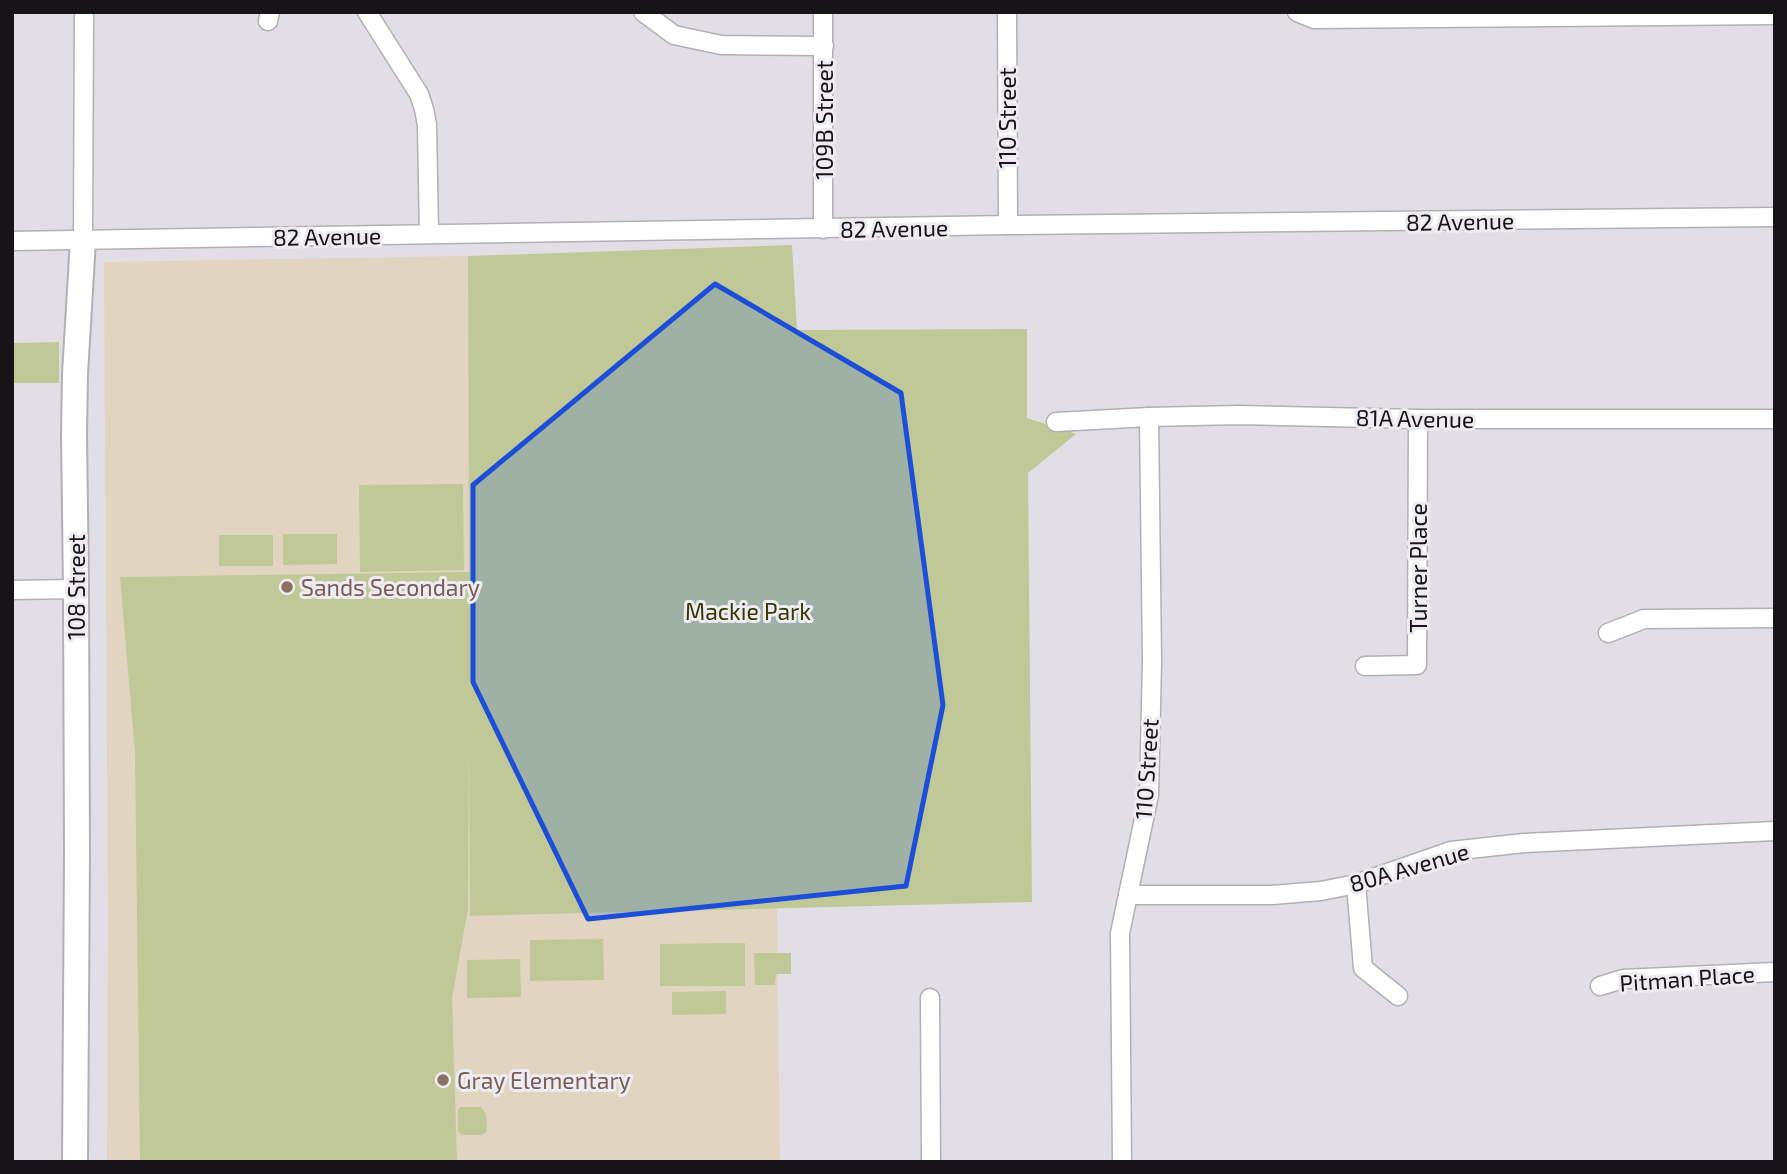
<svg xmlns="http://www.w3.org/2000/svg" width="1787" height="1174" font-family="'Exo 2',sans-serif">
<rect width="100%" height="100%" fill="#e2dee6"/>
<!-- education -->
<polygon fill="#e1d5c1" points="468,256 470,570 467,603 470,770 471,916 777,908 780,1162 107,1162 108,919 104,262"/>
<!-- green -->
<g fill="#c0c898">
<polygon points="792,245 797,330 1027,329 1027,418 1076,434 1028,473 1032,902 470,916 469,747 468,909 452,998 457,1162 140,1162 135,753 120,577 469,572 468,256"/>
<polygon points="59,342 59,383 12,383 12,343"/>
<polygon points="463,484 464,570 360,572 359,485"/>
<polygon points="283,534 337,534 337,564 283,565"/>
<rect x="219" y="535" width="54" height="31"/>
<polygon points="603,939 604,980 530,981 530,940"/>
<polygon points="745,943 745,986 660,986 660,944"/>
<polygon points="754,953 791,953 791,974 776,974 775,985 755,985"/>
<polygon points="520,959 521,994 520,997 467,998 467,960"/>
<polygon points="726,991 726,1014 672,1015 672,992"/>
<polygon points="460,1107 481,1107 486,1114 487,1131 482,1135 462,1135 458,1131 458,1110"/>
</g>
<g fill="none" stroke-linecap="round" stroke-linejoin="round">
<!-- street casing -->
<g stroke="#b3afb6" stroke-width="21">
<g id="street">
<polyline points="367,12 419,94 424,109 427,125 429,234"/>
<polyline points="643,12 674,35 721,45 824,46"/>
<polyline points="823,12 823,229"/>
<polyline points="1007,12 1008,225"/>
<polyline points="1297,12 1314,19 1775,15"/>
<polyline points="268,21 270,12"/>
<polyline points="83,240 84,12"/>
<polyline points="12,241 1008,225 1775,217"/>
<polyline points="1056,422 1149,417 1239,415 1418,419 1775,419"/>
<polyline points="12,590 76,589"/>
<polyline points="1608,633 1644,619 1775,618"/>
<polyline points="1365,666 1417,665 1418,419"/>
<polyline points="1356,884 1363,968 1398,996"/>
<polyline points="1128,895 1272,895 1321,891 1356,884 1451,851 1524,843 1775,831"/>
<polyline points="1600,986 1623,979 1775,972"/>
<polyline points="930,998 931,1162"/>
<polyline points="1122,1162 1120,933 1149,795 1152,661 1149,417"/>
</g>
</g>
<!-- secondary casing -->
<g stroke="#b3afb6" stroke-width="28">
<polyline id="secondary" points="75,1162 77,853 76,589 74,434 75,374 83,240"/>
</g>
<!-- street -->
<use href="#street" stroke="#fff" stroke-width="18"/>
<!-- secondary -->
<use href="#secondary" stroke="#fff" stroke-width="24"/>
</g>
<!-- marked area -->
<path fill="#1d4ed8" fill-opacity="0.2" stroke="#1d4ed8" stroke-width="5" stroke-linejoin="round" d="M715 284 901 393 943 705 906 886 588 919 473 682V485Z"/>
<!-- markers -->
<g fill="#8d6e63" stroke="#efebf3" stroke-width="2.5">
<circle cx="287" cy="587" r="7"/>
<circle cx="443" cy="1080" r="7"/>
</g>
<g text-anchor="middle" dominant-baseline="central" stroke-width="6" stroke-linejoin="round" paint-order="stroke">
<!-- street labels -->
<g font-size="23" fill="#161417" stroke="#efebf3">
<text transform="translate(1007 118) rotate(-90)">110 Street</text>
<text transform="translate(824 120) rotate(-90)">109B Street</text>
<text transform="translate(1460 221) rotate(-1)">82 Avenue</text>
<text transform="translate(894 228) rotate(-1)">82 Avenue</text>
<text transform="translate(327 236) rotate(-1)">82 Avenue</text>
<text transform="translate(1415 418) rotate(1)">81A Avenue</text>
<text transform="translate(1418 568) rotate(-90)">Turner Place</text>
<text transform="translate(76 587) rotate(-90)">108 Street</text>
<text transform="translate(1146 769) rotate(-86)">110 Street</text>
<text transform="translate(1409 867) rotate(-16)">80A Avenue</text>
<text transform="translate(1687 978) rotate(-4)">Pitman Place</text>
</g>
<!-- education labels -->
<g font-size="23" fill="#785e54" stroke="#efebf3" text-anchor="start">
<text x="301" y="587">Sands Secondary</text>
<text x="457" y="1080">Gray Elementary</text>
</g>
<!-- park labels -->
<g font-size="23" fill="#353b00" stroke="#efebf3">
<text x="748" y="611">Mackie Park</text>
</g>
</g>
<!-- border -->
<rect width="1787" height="1174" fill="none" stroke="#161417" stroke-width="28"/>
</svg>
